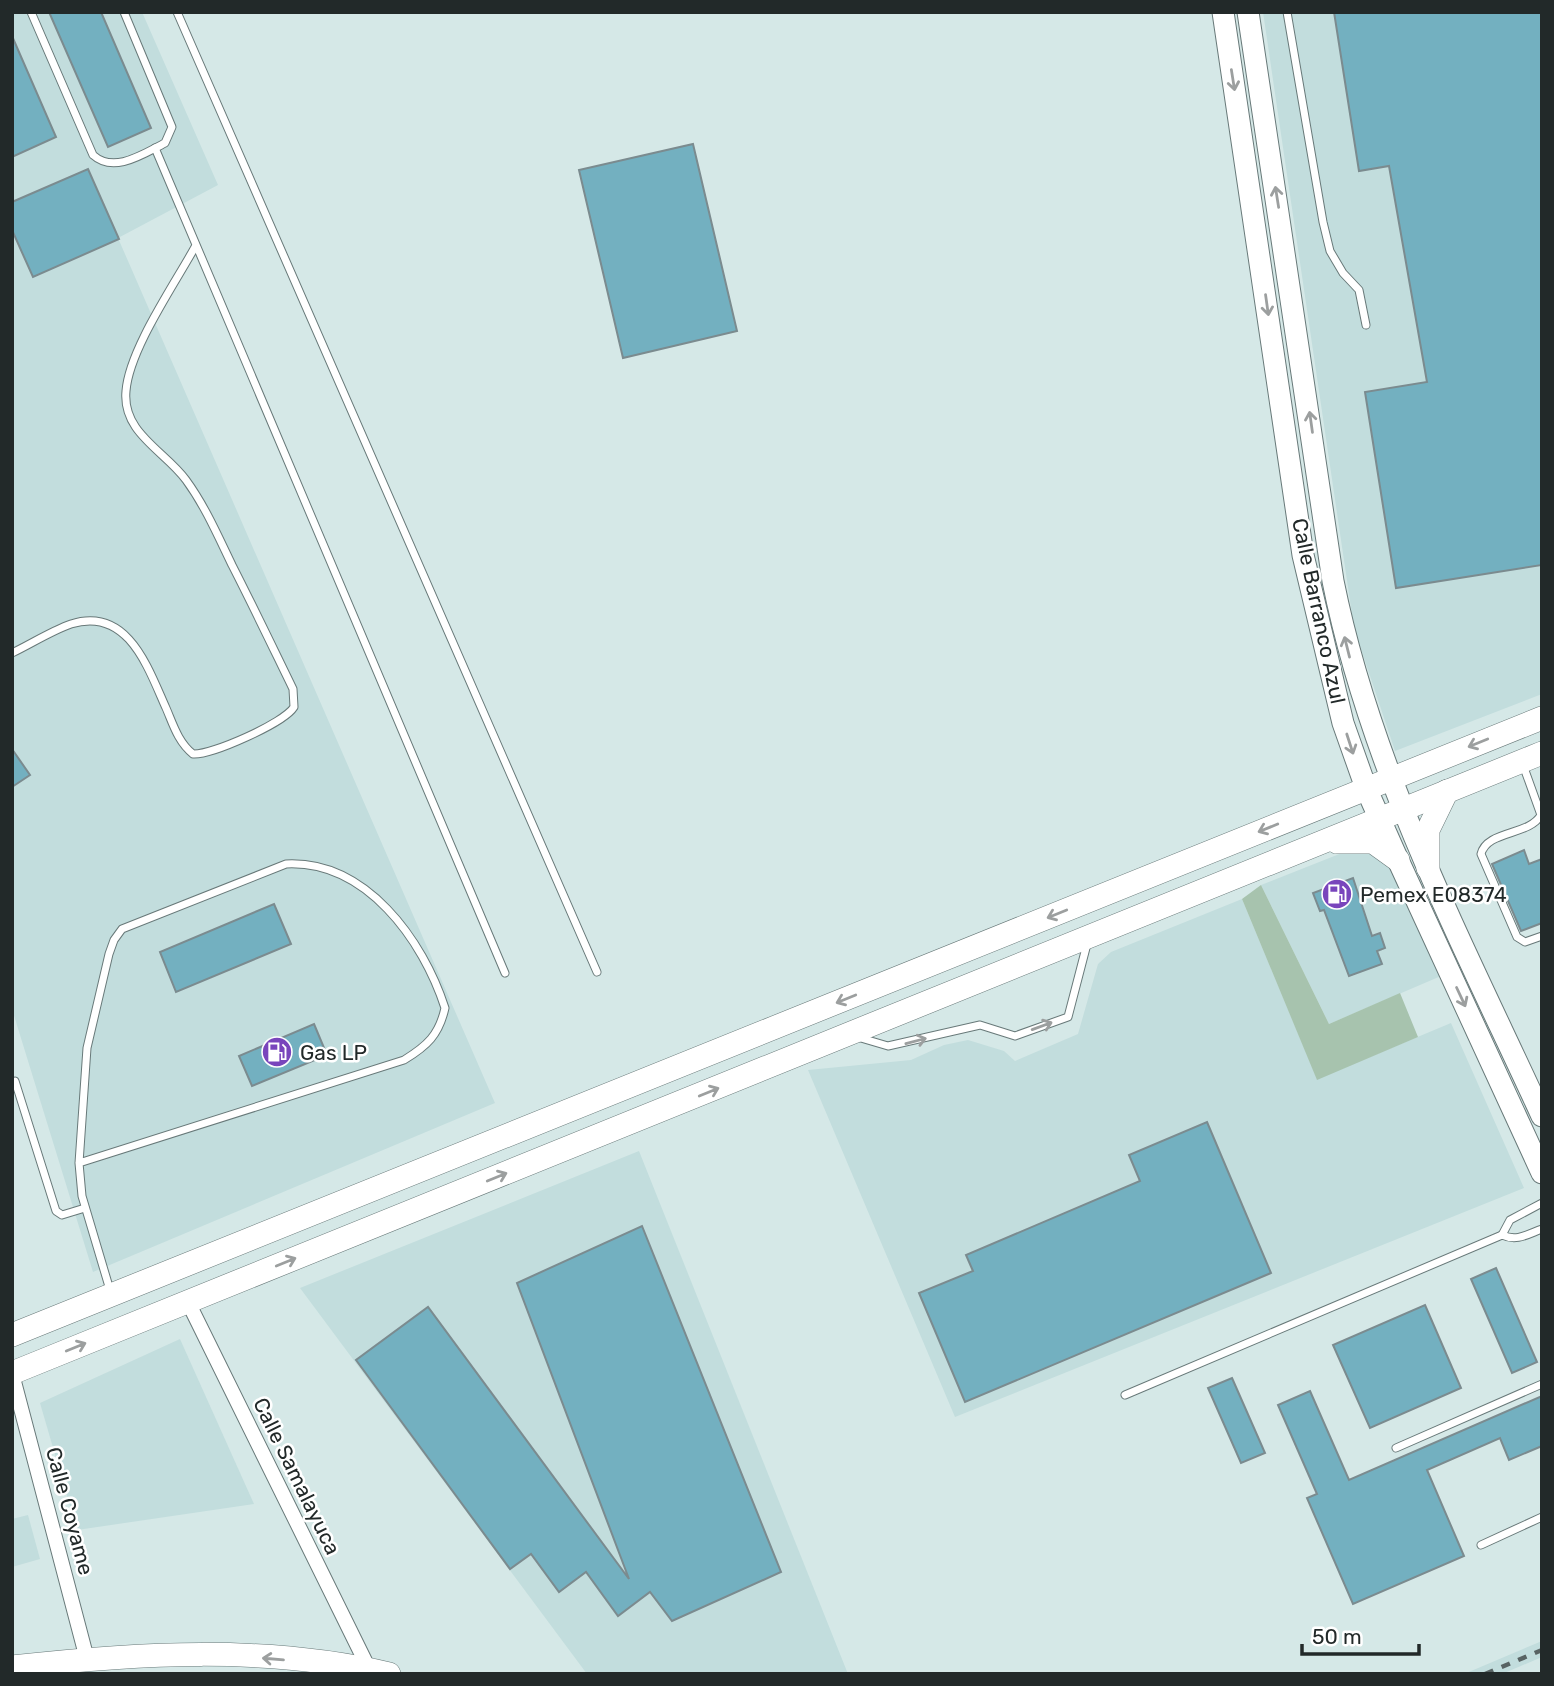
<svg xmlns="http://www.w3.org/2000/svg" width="1554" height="1686" font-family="Rubik,sans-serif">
<rect width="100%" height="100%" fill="#d5e8e7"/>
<!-- built -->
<g fill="#c2dddd">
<polygon points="12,12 142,12 218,185 118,238 495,1103 93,1272 12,1009"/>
<polygon points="1263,12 1542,12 1542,694 1395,751 1354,628"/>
<polygon points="1352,849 1386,859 1441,976 1329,1024 1261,885"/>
<polygon points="1242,899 1317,1079 1451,1023 1524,1188 955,1417 808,1070 911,1060 944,1045 968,1040 1004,1051 1015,1061 1078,1034 1098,964 1111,952"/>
<polygon points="639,1151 848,1674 587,1674 300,1288"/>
<polygon points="180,1339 254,1504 77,1530 40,1403"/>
<polygon points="28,1515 40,1559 12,1567 12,1519"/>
<polygon points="1542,1641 1542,1657 1502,1674 1464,1674"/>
</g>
<!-- green -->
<polygon fill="#a7c3ae" points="1261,885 1329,1024 1400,993 1418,1037 1317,1080 1242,899"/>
<!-- building -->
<g fill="#73b0c0" stroke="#7b8b8f" stroke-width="2">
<polygon points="49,12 101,12 151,128 108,147"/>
<polygon points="1334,12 1542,12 1542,565 1396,588 1365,392 1427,382 1389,166 1359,171"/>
<polygon points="12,36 56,137 12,157"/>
<polygon points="693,144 737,331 623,358 579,170"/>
<polygon points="88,169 119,239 33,277 12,230 12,202"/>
<polygon points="12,749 30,775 12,787"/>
<polygon points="1524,850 1529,864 1542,859 1542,923 1521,931 1492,864"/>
<polygon points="1353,878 1372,936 1380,933 1385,948 1377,951 1382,964 1349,976 1324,910 1320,911 1313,893"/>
<polygon points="274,904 291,944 176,992 160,952"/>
<polygon points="314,1024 327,1055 252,1086 239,1056"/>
<polygon points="1207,1122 1271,1273 965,1402 919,1293 973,1271 966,1255 1140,1181 1129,1155"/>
<polygon points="642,1226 781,1572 672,1621 650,1592 618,1616 586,1572 559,1592 531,1554 510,1569 356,1360 428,1307 629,1579 517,1283"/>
<polygon points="1496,1268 1537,1362 1512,1373 1471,1279"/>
<polygon points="1425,1305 1461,1388 1370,1428 1333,1345"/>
<polygon points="1232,1378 1265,1453 1241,1463 1208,1388"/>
<polygon points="1310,1391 1349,1480 1542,1396 1542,1446 1509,1460 1500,1438 1427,1470 1464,1556 1353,1604 1307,1498 1317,1494 1278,1405"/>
</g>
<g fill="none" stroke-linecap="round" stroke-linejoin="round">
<!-- lane casing -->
<g stroke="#687979" stroke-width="9">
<g id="lane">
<path d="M31 12 93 155C114 174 143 154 165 143L172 127 124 12"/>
<polyline points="177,12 597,972"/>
<polyline points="1287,12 1323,222 1330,251 1343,273 1359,290 1366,325"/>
<polyline points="155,148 505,973"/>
<path d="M12 653C31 644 51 631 71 624 128 606 148 668 166 708 173 724 178 742 193 754 212 755 284 723 294 707L293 689C273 648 253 606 232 565 218 536 205 506 186 480 165 451 122 433 126 391 129 350 174 285 195 247"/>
<path d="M1523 765 1541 815C1529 836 1487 830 1481 854L1517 937 1525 942 1542 936"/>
<polyline points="854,1036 888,1046 980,1025 1015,1036 1068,1017 1087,944"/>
<polyline points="15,1081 56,1211 62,1215 85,1208"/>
<path d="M79 1163 404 1060C427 1046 439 1035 445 1008 423 940 366 860 286 864L122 929 114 940 109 954 87 1048 79 1163 82 1196 110 1290"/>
<polyline points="1502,1235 1510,1220 1542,1203"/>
<path d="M1125 1395 1502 1235C1517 1242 1528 1234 1542 1229"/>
<polyline points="1396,1448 1542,1384"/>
<polyline points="1481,1545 1542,1517"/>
</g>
</g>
<!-- street casing -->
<g stroke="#687979" stroke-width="16">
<g id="street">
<polyline points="188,1302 369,1669"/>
<polyline points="12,1374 87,1659"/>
</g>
</g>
<!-- secondary casing -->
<g stroke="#687979" stroke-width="23">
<g id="secondary">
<polyline points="1223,12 1303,555 1343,723 1366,788 1398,860 1542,1173"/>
<path d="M1248 12 1333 581C1371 770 1462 942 1542 1116"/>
</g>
</g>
<!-- primary casing -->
<g stroke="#687979" stroke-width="24">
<g id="primary">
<polyline points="1337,842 1373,842 1398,860"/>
<polyline points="1428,868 1428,830 1447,791"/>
<polyline points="12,1335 1542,718"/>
<polyline points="12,1373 1542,753"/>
<path d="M12 1667C136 1653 267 1645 389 1674"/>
</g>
</g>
<!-- lane -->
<use href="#lane" stroke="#fff" stroke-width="7"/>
<!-- street -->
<use href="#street" stroke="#fff" stroke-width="14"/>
<!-- secondary -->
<use href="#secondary" stroke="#fff" stroke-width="21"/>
<!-- primary -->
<use href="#primary" stroke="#fff" stroke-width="23"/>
<!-- rail -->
<polyline stroke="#586363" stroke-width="4.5" stroke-dasharray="9 9" stroke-linecap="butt" points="1485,1674 1542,1650"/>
</g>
<!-- one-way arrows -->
<defs><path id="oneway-shaft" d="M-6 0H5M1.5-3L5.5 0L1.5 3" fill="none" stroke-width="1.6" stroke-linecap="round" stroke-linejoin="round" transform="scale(1.75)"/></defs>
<g stroke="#9c9f9f">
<use href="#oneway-shaft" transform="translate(1233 80) rotate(81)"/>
<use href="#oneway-shaft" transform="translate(1277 197) rotate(-99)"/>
<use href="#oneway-shaft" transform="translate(1267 305) rotate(82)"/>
<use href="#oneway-shaft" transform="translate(1311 422) rotate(-98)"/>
<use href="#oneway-shaft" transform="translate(1347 647) rotate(-104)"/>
<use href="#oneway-shaft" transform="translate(1478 743) rotate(158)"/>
<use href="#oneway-shaft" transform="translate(1350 744) rotate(72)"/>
<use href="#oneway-shaft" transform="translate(1268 828) rotate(158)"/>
<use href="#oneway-shaft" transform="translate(1057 914) rotate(158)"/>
<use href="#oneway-shaft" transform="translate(1461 997) rotate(65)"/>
<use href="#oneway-shaft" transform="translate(846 999) rotate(158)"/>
<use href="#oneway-shaft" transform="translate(1042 1026) rotate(-20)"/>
<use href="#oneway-shaft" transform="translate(916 1041) rotate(-15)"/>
<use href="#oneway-shaft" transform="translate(709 1092) rotate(-22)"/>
<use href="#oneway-shaft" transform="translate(497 1177) rotate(-22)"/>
<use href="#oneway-shaft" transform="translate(286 1262) rotate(-22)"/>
<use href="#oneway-shaft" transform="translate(76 1347) rotate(-22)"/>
<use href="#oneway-shaft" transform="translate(273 1659) rotate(-175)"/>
</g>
<!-- icons -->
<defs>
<g id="fuel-disc" transform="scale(1.575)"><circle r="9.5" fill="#7945bc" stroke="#fff"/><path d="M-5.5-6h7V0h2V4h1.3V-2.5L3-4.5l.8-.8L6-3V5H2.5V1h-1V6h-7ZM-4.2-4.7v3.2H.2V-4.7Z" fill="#fff"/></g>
</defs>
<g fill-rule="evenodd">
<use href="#fuel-disc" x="1337" y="894"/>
<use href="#fuel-disc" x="277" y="1052"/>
</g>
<g text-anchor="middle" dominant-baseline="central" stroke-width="5" stroke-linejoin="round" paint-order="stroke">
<!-- street labels -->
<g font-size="21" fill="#222929" stroke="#fff">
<text transform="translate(1319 611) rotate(78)">Calle Barranco Azul</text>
<text transform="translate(297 1476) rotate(64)">Calle Samalayuca</text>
<text transform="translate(70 1511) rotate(75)">Calle Coyame</text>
</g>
<!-- poi labels -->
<g font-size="21" fill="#222929" stroke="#fff" text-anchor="start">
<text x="1360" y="894">Pemex E08374</text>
<text x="300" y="1052">Gas LP</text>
</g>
</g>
<!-- border -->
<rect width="1554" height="1686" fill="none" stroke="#222929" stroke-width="28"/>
<!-- scale -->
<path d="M1302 1644v10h117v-10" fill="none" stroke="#222929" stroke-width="3.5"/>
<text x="1312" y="1644" font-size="21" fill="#222929" stroke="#ffffff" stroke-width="5" paint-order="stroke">50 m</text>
</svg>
